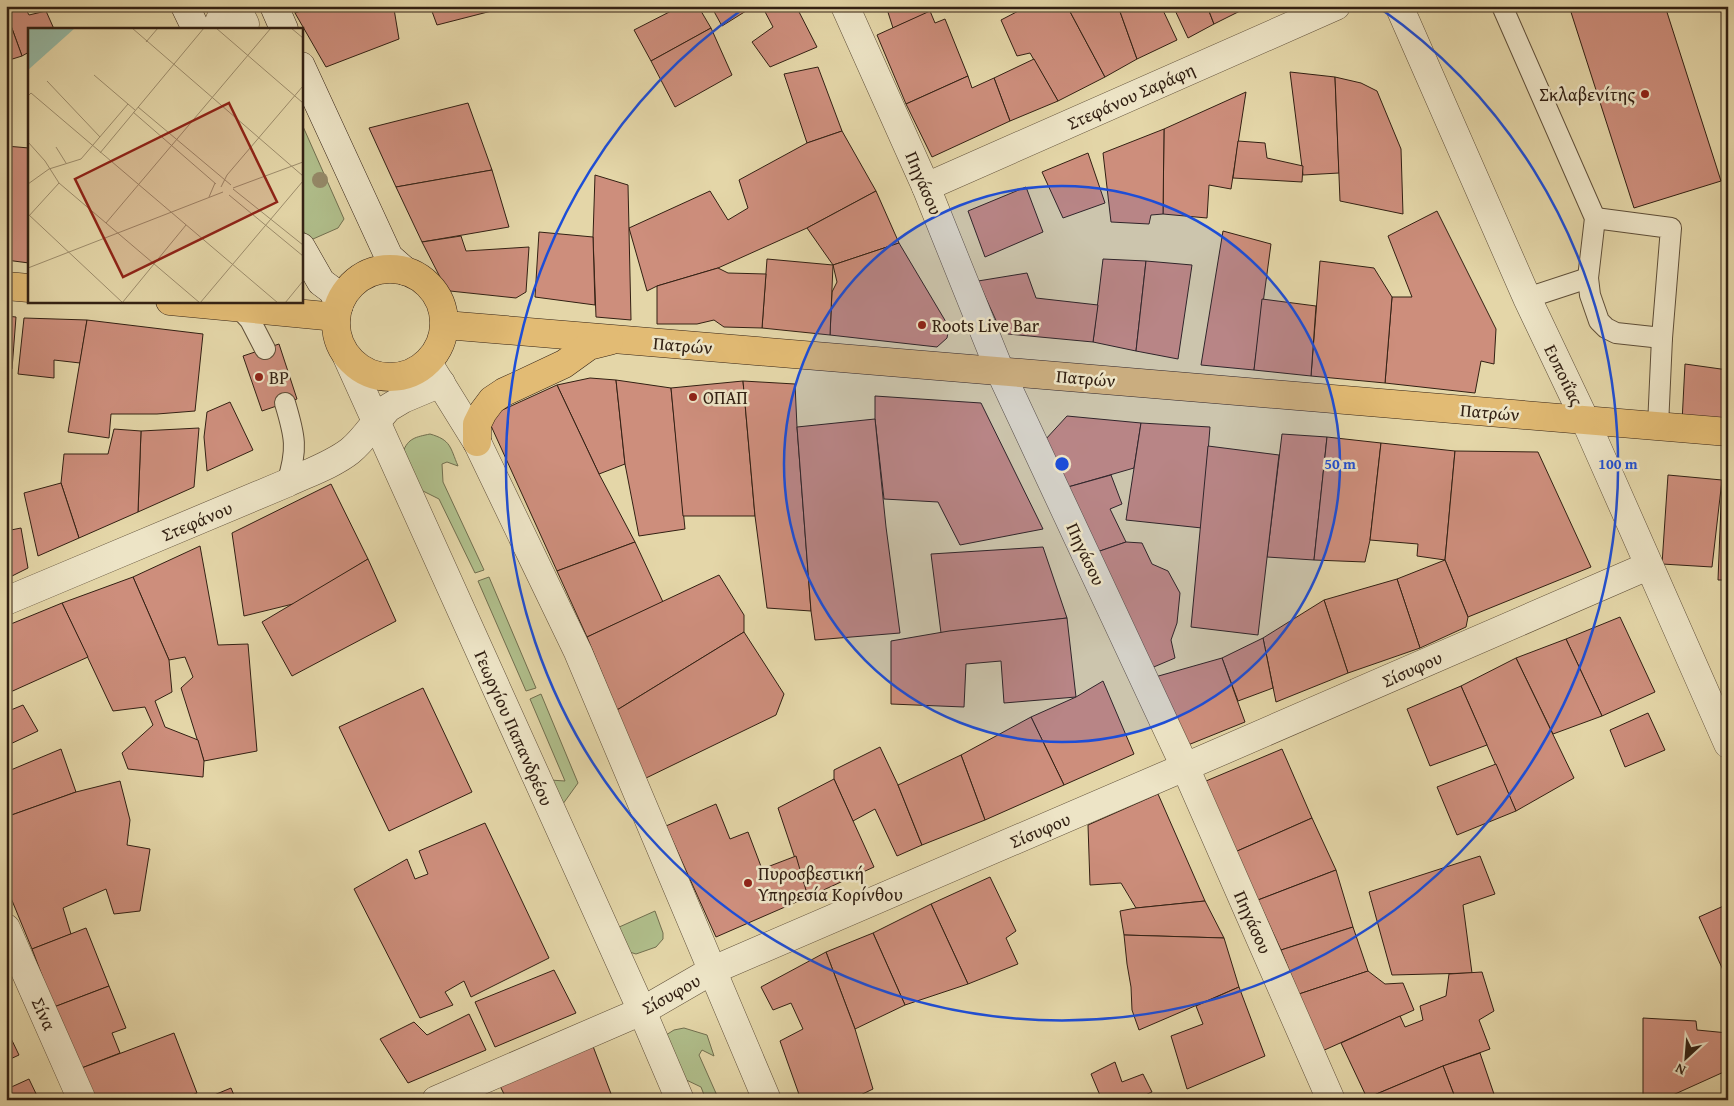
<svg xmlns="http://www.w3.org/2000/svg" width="1734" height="1106" font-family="'Gentium Book Plus',serif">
<rect width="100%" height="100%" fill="#e4d6a8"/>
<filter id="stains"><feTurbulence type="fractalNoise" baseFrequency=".004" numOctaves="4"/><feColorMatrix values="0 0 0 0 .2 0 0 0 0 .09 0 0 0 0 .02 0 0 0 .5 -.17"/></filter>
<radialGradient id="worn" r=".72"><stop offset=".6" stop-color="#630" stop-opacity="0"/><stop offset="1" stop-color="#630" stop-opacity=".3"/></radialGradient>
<!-- green -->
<g fill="#b0be8b" stroke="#716f4f">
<polygon points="301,122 344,219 338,228 313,239 307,237 301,227"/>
<path d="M430 434C451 440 450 447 458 466L447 462 442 464 443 482 484 570 475 573 439 499 417 488 403 452C408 438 416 437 430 434Z"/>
<polygon points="489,577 536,688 526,691 478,581"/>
<polygon points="541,694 578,783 560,808 550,780 565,781 530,699"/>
<polygon points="655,911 663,933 663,939 656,947 636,954 626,951 617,928"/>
<polygon points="684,1028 707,1035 714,1056 702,1050 699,1055 719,1100 706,1100 701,1087 678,1076 666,1035 674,1030"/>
</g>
<!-- building -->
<g fill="#cd8e7c" stroke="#322013">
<polygon points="6,6 24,6 29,15 46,11 54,29 29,29 29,52 22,56 6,12"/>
<polygon points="292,6 317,6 295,13"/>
<polygon points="317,6 402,6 394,9 399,39 326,67 295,13"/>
<polygon points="430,6 511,6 437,25"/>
<polygon points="681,6 698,6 711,28 651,61 634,30"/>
<polygon points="711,6 754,6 722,26"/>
<polygon points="762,6 796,6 817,47 770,67 752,42 773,27"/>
<polygon points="886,6 943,6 893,28"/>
<polygon points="1028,6 1067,6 1105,77 1058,101 1030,53 1017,56 1001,20"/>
<polygon points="1067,6 1118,6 1137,59 1105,77"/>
<polygon points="1118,6 1161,6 1177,40 1137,59"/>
<polygon points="1173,6 1207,6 1214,24 1188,38"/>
<polygon points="1207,6 1250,6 1214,24"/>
<polygon points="1569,6 1665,6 1721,181 1634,208"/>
<polygon points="930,11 935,23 945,19 968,76 906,104 877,35"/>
<polygon points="6,12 22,56 6,61"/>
<polygon points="711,28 732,75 675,107 651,61"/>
<polygon points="1034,59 1058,101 1010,121 994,78"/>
<polygon points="818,67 842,131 807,143 784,74"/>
<polygon points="1290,72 1335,77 1339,173 1303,175"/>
<polygon points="968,76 972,88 994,78 1010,121 932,157 906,104"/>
<polygon points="1335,77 1361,83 1377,91 1401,149 1403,214 1340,201"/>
<polygon points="1246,92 1231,189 1209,185 1207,218 1163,214 1164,129"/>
<polygon points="468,103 492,170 396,187 369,128"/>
<polygon points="1164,129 1163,214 1151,215 1149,224 1111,222 1103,153"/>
<polygon points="842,131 876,191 807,228 718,268 657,286 647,291 629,228 710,191 728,220 748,208 739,180 807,143"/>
<polygon points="1238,141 1265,143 1267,158 1303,166 1302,182 1233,178"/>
<polygon points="6,146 29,148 29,263 6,260"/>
<polygon points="1088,153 1105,203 1063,218 1042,172"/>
<polygon points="492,170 509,227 422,242 396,187"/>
<polygon points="595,175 628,185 631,320 596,317 593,237"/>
<polygon points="1026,187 1043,232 985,257 968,211"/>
<polygon points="876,191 899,243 833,265 807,228"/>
<polygon points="1437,211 1496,329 1494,364 1481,361 1475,393 1385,383 1392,297 1412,297 1388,236"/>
<polygon points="1223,231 1271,244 1254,370 1201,365"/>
<polygon points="539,232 593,237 595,305 535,297"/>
<polygon points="461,236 466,251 529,247 526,292 516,298 450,291 441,279 422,242"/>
<polygon points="899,243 949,327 947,338 937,347 830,335 832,292 837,282 833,265"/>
<polygon points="767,259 833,265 830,335 762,328"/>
<polygon points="1103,259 1146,261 1136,351 1093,342"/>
<polygon points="1146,261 1192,265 1178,359 1136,351"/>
<polygon points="1320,261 1374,268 1392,297 1385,383 1311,376"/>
<polygon points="718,268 728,273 766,274 762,328 724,327 714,320 697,324 657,324 657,286"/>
<polygon points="1027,273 1036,298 1098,305 1093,342 1008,334 999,327 978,281"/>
<polygon points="1262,299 1316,306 1311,376 1254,370"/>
<polygon points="6,316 16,317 12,369 6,369"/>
<polygon points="24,318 87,320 80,363 54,360 54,378 18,374"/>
<polygon points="87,320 203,334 195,411 157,414 111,414 109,438 68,432"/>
<polygon points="279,344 297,399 262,411 243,356"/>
<polygon points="1685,364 1728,370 1728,425 1682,422"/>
<polygon points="590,378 616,380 625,464 599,474 557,385"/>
<polygon points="616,380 671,388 685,529 639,536 625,464"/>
<polygon points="743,381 755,516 683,516 671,388"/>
<polygon points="743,381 795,384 797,427 811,611 767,608 755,516"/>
<polygon points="557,385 599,474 635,542 557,571 487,417"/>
<polygon points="875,396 981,403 1043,529 960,545 938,502 884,499 875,419"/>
<polygon points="230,402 253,450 207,471 204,437 207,412"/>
<polygon points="1067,416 1141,423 1134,468 1068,487 1045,440"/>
<polygon points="875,419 886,527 900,633 815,640 811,611 797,427"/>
<polygon points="1141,423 1210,427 1202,528 1126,520"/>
<polygon points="199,428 194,487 138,512 141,431"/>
<polygon points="114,429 141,431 138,512 79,538 61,483 64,454 108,454"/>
<polygon points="1282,434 1327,437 1314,560 1267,557"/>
<polygon points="1327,437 1381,443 1370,540 1365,562 1314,560"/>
<polygon points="1381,443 1455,451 1445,560 1417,556 1418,544 1370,540"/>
<polygon points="1208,446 1279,455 1258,635 1191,627"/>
<polygon points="1455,451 1538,452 1591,567 1468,617 1445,560"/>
<polygon points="1111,475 1122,504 1110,509 1126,542 1097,552 1068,487"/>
<polygon points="1668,475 1722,480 1712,567 1662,564"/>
<polygon points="1722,480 1728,480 1728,580 1718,580"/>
<polygon points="61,483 79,538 38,556 24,493"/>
<polygon points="331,484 368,559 297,603 244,616 232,533"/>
<polygon points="21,528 28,568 6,579 6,531"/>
<polygon points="635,542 663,602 587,637 557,571"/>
<polygon points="1126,542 1142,543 1152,564 1168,571 1180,593 1177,623 1171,640 1175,658 1149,669 1097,552"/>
<polygon points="200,546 218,645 248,644 257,751 204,761 181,688 193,677 185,657 169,660 133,577"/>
<polygon points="1043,547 1067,618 941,633 931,554"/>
<polygon points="368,559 396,621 292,676 262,622"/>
<polygon points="1445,560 1468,617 1466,627 1420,648 1397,579"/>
<polygon points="719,575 744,615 744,632 617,710 587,637"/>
<polygon points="133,577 169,660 172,692 155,701 165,727 198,740 204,761 203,777 128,769 122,753 153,725 145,707 113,711 62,603"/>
<polygon points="1397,579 1420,648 1348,673 1324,600"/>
<polygon points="1324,600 1348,673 1276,702 1263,638"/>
<polygon points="62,603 88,657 6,694 6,626"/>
<polygon points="1620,617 1655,692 1602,716 1566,639"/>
<polygon points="1067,618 1076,697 1004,703 1001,661 966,664 964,707 891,704 891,641 949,631"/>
<polygon points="744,632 784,694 776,715 644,779 617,710"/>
<polygon points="1263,638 1273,688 1238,701 1222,658"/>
<polygon points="1566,639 1602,716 1553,734 1516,658"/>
<polygon points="1222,658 1245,722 1188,745 1155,677"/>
<polygon points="1516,658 1574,778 1516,811 1461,686"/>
<polygon points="1103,681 1134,754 1064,785 1031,717 1076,697"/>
<polygon points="1461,686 1487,745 1430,766 1407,709"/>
<polygon points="423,688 472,792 389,831 339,727"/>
<polygon points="23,705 38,731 6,746 6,712"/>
<polygon points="1648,713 1665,750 1625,767 1610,730"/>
<polygon points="1031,717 1064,785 985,820 961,755"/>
<polygon points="880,747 898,785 922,845 897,856 875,809 853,821 834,779 834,770"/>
<polygon points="61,749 76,792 6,817 6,772"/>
<polygon points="1282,749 1312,818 1235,852 1206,781"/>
<polygon points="961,755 985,820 922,845 898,785"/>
<polygon points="1496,764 1516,811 1457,835 1437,787"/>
<polygon points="834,779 874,867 808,897 778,808"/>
<polygon points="120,781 130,820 127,845 150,849 140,911 114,914 106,889 63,908 71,934 32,949 6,886 6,817 76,792"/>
<polygon points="1158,794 1205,901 1136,908 1121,883 1090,885 1088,825"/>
<polygon points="716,804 730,839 748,832 762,869 796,856 808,897 716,937 666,826"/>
<polygon points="1312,818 1336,870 1258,900 1235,852"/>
<polygon points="485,823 549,958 471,997 464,981 445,992 453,1005 420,1018 354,889 407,859 415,879 428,874 419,851"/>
<polygon points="1480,856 1495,894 1463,905 1472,973 1392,975 1369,892"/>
<polygon points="1336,870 1353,927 1281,950 1258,900"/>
<polygon points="990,877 1016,931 1006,938 1018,964 968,984 931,904"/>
<polygon points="1205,901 1224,938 1124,935 1120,911 1136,908"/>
<polygon points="931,904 968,984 905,1005 873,933"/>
<polygon points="1728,904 1728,968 1723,970 1699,917"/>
<polygon points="1353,927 1368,971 1299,994 1281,950"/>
<polygon points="86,928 109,986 54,1007 32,949"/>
<polygon points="873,933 905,1005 855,1029 826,952"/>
<polygon points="1124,935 1224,938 1239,987 1139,1030 1132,1010 1131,987 1127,964"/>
<polygon points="826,952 855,1029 873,1089 850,1100 801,1100 780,1041 803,1029 791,1003 773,1010 761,987"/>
<polygon points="554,970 576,1013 495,1047 475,1002"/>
<polygon points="1368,971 1385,984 1403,983 1414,1010 1320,1052 1299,994"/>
<polygon points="1482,972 1494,1011 1479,1020 1490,1049 1443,1066 1367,1098 1341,1043 1400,1016 1405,1027 1423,1020 1420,1006 1446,996 1449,974"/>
<polygon points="109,986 126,1028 112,1033 120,1053 79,1069 54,1007"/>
<polygon points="1239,987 1265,1056 1187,1089 1171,1036 1203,1024 1196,1006"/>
<polygon points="469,1014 486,1050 408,1083 380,1039 414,1022 427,1035"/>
<polygon points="1643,1018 1696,1021 1697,1030 1728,1033 1726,1071 1664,1099 1643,1098"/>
<polygon points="6,1028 19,1055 6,1061"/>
<polygon points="174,1033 197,1093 180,1100 91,1100 79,1069"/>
<polygon points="591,1041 613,1099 507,1100 500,1086"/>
<polygon points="1480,1053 1496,1100 1456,1100 1443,1066"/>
<polygon points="1115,1062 1122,1082 1143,1074 1152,1092 1134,1100 1102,1100 1091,1074"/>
<polygon points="1443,1066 1456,1100 1368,1100 1367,1098"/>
<polygon points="29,1079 39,1100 12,1100 7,1089"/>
<polygon points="231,1088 236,1100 202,1100"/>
</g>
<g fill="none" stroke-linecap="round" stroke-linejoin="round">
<!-- service casing -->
<g stroke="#5e4e38" stroke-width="22">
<g id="service">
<polyline points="1502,6 1595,218 1588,278 1590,295 1599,321 1606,328 1616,333 1662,338"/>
<polyline points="1595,218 1671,228 1662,338 1658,426"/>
<polyline points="1527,298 1588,278"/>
<polyline points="238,307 250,320 265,349"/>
<path d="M285 403C295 436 298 449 287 483"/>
</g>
</g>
<!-- pedestrian casing -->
<g stroke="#5e4e38" stroke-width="29">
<path id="pedestrian" d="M220 29C217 20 222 15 230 12L241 16 245 24 244 29"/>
</g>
<!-- minor casing -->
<g stroke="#5e4e38" stroke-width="29">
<g id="minor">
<polyline points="845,6 926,187 1000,371 1185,767 1331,1100"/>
<polyline points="1399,6 1527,298 1585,420 1728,744"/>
<polyline points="926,187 1336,6"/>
<path d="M6 601 287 483C308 473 332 465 350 451 360 443 368 432 376 422"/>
<polyline points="6,928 82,1100"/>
<polyline points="436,1100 642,1011 713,970 1185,767 1648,566"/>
</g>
</g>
<!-- tertiary casing -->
<g stroke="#5e4e38" stroke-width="29">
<g id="tertiary">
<polyline points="347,357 642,1011 680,1100"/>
<polyline points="428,363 477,442 578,652 767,1100"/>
<polyline points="376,422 388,408 403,399 441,383"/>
</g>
</g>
<!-- secondary casing -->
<g stroke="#322013" stroke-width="29">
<g id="secondary">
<polyline points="185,6 196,29"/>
<polyline points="274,6 284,29"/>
<polyline points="301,66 389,257 405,271"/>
<polyline points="301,247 321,282 333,291 339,305"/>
</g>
</g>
<!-- primary casing -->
<g stroke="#322013" stroke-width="29">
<g id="primary">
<circle cx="390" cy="323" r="54"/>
<polyline points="6,286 29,288"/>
<polyline points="170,301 336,317"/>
<polyline points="445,325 1728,432"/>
<polyline points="477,442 477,424 483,412 492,400 504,392 564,364 589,346 609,341"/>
</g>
</g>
<!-- service -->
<use href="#service" stroke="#ede4c6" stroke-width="20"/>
<!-- pedestrian -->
<use href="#pedestrian" stroke="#ede4c6" stroke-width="28"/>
<!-- minor -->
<use href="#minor" stroke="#ede4c6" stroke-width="28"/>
<!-- tertiary -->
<use href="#tertiary" stroke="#ede4c6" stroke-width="28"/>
<!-- secondary -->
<use href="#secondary" stroke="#ede4c6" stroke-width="28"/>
<!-- primary -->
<use href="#primary" stroke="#e2bb74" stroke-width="28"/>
</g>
<!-- trees -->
<circle fill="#948867" cx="320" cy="180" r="8"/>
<!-- distance rings -->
<circle cx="1062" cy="464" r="278" fill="#1d4ed8" fill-opacity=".12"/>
<g fill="none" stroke="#1d4ed8" stroke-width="2.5">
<circle cx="1062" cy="464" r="278"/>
<path d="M1381 9A556 556 0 1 1 743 9"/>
</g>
<!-- markers -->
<g fill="#8f2418" stroke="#ede4c6" stroke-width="2">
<circle cx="1645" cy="94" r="5"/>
<circle cx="922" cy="325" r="5"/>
<circle cx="259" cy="377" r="5"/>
<circle cx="693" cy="397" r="5"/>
<circle cx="748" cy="883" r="5"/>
</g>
<g text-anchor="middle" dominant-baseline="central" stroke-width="5" stroke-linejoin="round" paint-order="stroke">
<!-- poi labels -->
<g font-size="18" fill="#322013" stroke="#ede4c6" text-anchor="start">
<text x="1635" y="94" text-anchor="end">Σκλαβενίτης</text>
<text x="932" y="325">Roots Live Bar</text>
<text x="269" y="377">BP</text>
<text x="703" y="397">ΟΠΑΠ</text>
<text x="758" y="873">Πυροσβεστική<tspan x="758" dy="21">Υπηρεσία Κορίνθου</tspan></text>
</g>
<!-- street labels -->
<g font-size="18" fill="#322013" stroke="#ede4c6">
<text transform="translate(1131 96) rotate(-24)">Στεφάνου Σαράφη</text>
<text transform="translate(924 183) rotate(67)">Πηγάσου</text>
<text transform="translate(683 345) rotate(5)">Πατρών</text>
<text transform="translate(1564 375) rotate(64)">Ευποιΐας</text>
<text transform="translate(1086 378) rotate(5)">Πατρών</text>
<text transform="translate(1490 412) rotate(5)">Πατρών</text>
<text transform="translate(197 521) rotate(-23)">Στεφάνου</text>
<text transform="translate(1086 554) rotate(65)">Πηγάσου</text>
<text transform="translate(1412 669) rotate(-24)">Σίσυφου</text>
<text transform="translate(514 728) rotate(66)">Γεωργίου Παπανδρέου</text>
<text transform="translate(1040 830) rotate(-23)">Σίσυφου</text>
<text transform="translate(1253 922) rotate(66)">Πηγάσου</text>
<text transform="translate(671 994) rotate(-29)">Σίσυφου</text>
<text transform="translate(44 1014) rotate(66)">Σίνα</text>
</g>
</g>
<!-- overview -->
<g transform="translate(28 28)">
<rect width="275" height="275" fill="#e4d6a8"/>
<path d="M0 0H47L0 42Z" fill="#96b9a4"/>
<path fill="none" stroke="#9d8d6c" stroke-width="1" d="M104 0 275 148M188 0 275 75M263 0 275 10M118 14 130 0M66 47 107 82M19 53 72 109M0 68 3 65 250 275M110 79 203 157M105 84 188 156M0 114 17 133 31 155 172 275M28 119 38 135M72 125 176 0M0 156 21 141 53 131 100 76M193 159 199 147 275 58M205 160 275 134M205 161 275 217M201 167 275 228M181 169 187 155M0 186 95 275M0 189 31 155M78 195 243 0M0 240 195 164M94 275 158 197M172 275 275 153M257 275 275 253"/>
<path fill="#8f2418" fill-opacity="0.15" stroke="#8f2418" stroke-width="2.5" d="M201 75 249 174 95 249 47 151Z"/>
<rect width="275" height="275" fill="none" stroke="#322013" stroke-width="2.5"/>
</g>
<circle cx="1062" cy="464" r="8" fill="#1d4ed8" stroke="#ede4c6" stroke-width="2.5"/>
<g font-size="15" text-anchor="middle" font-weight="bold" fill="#1d4ed8" stroke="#ede4c6" stroke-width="5" stroke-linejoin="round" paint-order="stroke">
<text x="1340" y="469">50 m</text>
<text x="1618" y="469">100 m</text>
</g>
<!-- margin -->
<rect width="1734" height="1106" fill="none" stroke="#e4d6a8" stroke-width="25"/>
<rect x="8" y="8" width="1719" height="1091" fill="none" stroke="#322013" stroke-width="2.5"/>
<rect x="12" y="12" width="1709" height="1081" fill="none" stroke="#322013"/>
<!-- north arrow -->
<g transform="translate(1686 1058) rotate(206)" stroke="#ede4c6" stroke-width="4" paint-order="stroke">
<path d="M0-4L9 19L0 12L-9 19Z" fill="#322013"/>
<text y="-8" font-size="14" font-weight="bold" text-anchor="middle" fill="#322013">N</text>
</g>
<rect width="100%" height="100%" filter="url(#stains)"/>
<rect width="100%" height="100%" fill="url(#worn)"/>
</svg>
